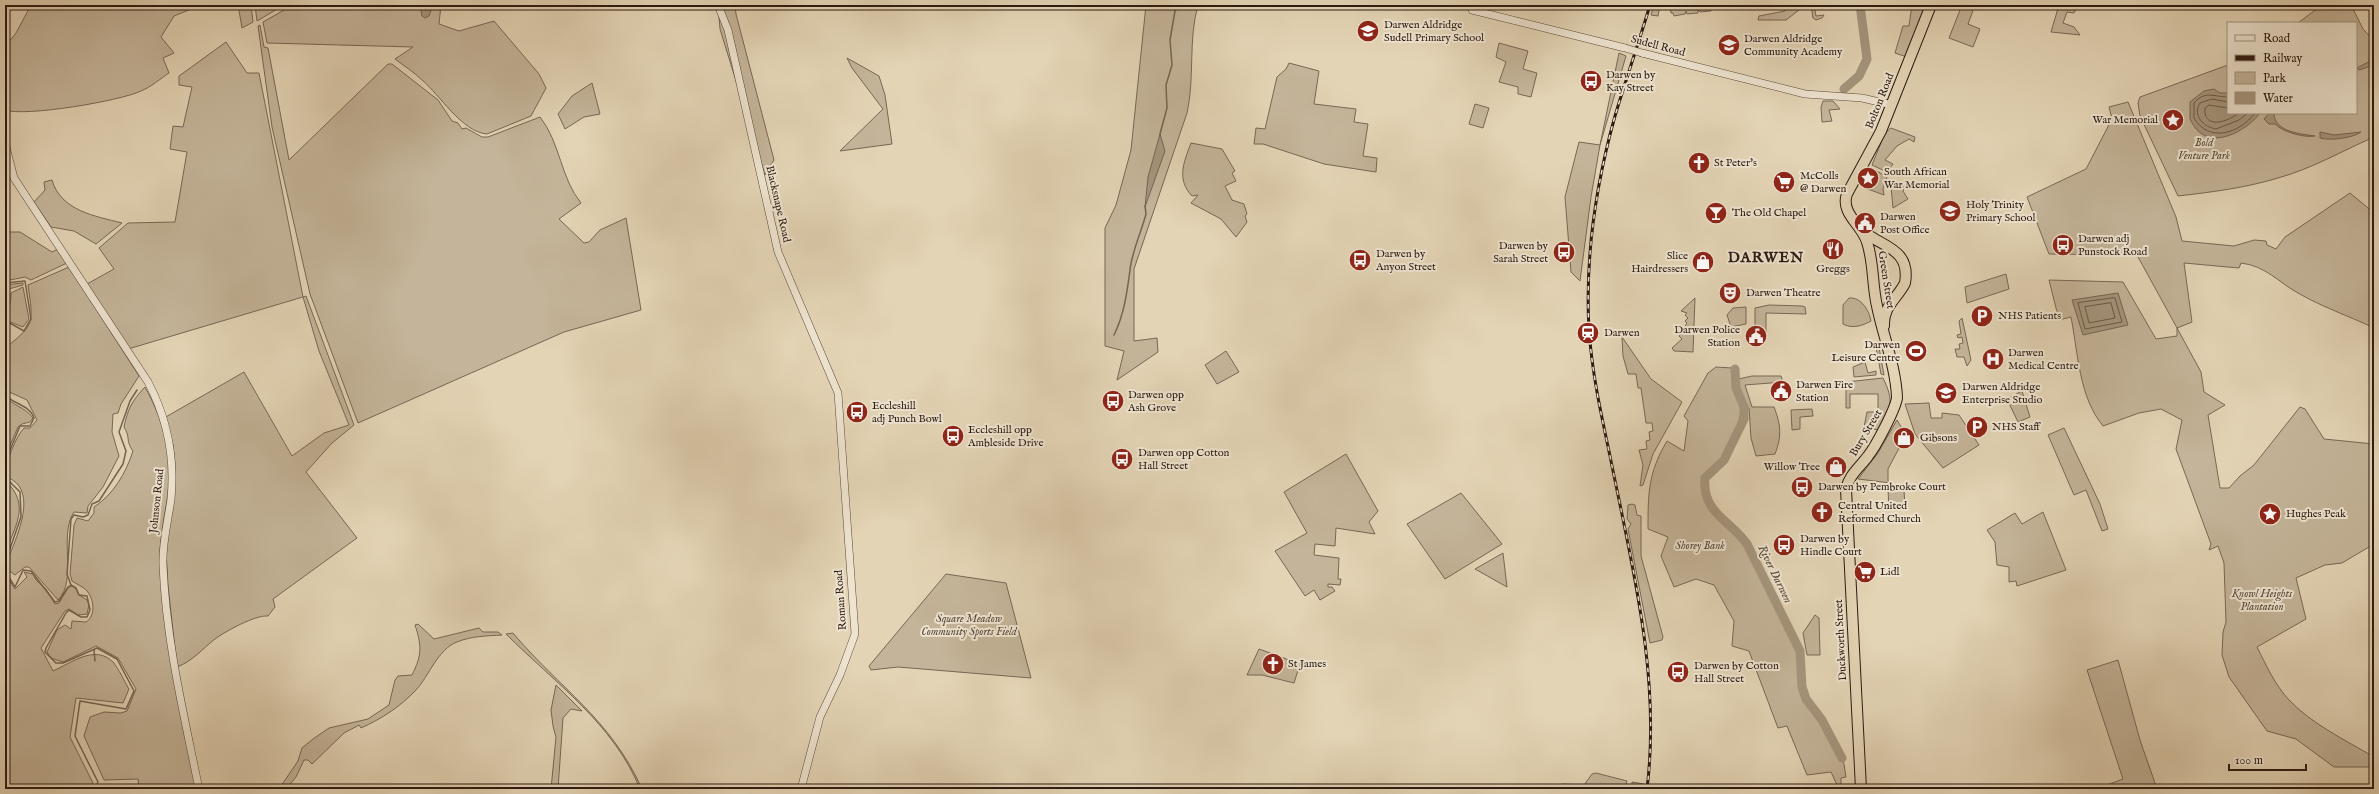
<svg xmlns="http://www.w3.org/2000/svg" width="2379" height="794" font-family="'IM FELL English',serif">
<rect width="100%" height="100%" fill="#e3d4b5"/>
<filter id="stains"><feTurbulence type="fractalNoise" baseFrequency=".005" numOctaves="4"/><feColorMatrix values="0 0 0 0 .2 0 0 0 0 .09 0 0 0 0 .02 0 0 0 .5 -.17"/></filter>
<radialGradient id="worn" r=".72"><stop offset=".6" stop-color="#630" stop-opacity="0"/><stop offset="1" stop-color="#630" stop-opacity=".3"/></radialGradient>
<!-- green -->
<g fill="#c4b499" stroke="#786755">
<path d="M31 5 36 6 201 5 174 16 161 37 174 53 163 58 169 73C160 79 151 87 141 91 120 101 25 117 5 110V47L16 33Z"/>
<polygon points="238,5 251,5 253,22 242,28"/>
<polygon points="255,5 284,5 257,21"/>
<path d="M293 5H441L439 24 459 31 494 21 539 74 546 88 531 116 487 134C462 132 440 95 422 80 414 72 404 66 395 59L413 47 267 43 263 22Z"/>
<polygon points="718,5 735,5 736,14 774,160 765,175 720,29"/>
<path d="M1146 5H1198C1188 40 1195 77 1187 113L1134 269V341L1157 338 1158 352 1117 380 1124 351 1105 346V228L1116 205 1131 150Z"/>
<polygon points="1654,5 1660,5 1658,16 1651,15"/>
<polygon points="1670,5 1713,5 1713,8 1711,8 1711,11 1700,12 1698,10 1698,13 1687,14 1686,11 1685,14 1674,16 1673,13 1671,13"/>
<polygon points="1784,5 1798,5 1799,10 1786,20 1758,20 1759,16 1785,11"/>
<polygon points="1811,5 1814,5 1816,16 1824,15 1822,18 1816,20 1813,18"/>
<polygon points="1912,5 1931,5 1910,58 1895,53 1903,26 1909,26"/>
<polygon points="1962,5 1975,5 1968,24 1980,29 1973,47 1949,38"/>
<polygon points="2059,5 2078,5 2074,13 2067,12 2063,23 2074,27 2080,35 2051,32"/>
<path d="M2322 5H2351L2363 29 2374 41V137C2342 151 2311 169 2278 178 2245 188 2212 192 2178 196L2140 116 2138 103 2140 97 2228 65V113H2356V23H2298Z"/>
<path d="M260 25 264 47 268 48 289 160 388 64H392L438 100 452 121 458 123 462 129 466 128 482 137H488L540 117C560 142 561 179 581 203L559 219 584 243 589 242 600 230 626 218 641 310 564 332 358 423 310 294 272 127 258 26Z"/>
<path d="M226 42 247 73H259L303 297 306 296 354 425 332 443 306 472 357 538 273 599 275 607 268 616C255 615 226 631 215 639 202 649 193 661 177 667L168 585 166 550 175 468 173 445 164 418 244 372 292 456 324 433 349 425 319 351 303 297 128 349 87 284 114 269 99 248 128 223 175 222 187 152 170 149 173 126 183 127 192 87 179 85V76Z"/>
<polygon points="1499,43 1528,51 1523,69 1537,73 1531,97 1518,94 1518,87 1499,82 1506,62 1496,57"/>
<polygon points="1619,53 1626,56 1600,145 1591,197 1580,281 1571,272 1565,197 1579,142 1600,145"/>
<polygon points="847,58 879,76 885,95 892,144 840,151 883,109 852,68"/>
<polygon points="1289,63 1319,71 1314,104 1356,109 1354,122 1368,124 1363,156 1377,158 1376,172 1324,164 1263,144 1254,144 1256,128 1265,129 1277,77 1286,69"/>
<polygon points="592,83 600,114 584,117 565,129 558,114 572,96"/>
<polygon points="1823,101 1833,101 1840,109 1829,110 1832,121 1822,122 1821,107"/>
<path d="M2128 102 2176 217 2182 241 2234 246 2254 240 2266 241 2267 245 2276 249 2285 237 2350 193 2374 213V328C2349 316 2322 307 2298 293 2278 282 2266 266 2241 263L2239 268 2184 263 2192 322 2177 328 2201 372 2204 392 2225 405 2208 415 2220 488H2229L2240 476 2254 465 2300 407 2305 409 2324 439 2374 444V544L2342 563 2325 565 2296 578 2306 619 2257 647C2266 665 2275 685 2289 700 2312 724 2345 740 2374 757L2369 767H2334L2296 739 2267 731 2229 677 2222 655 2223 632 2226 622 2224 563 2218 546 2209 550 2211 544 2176 449 2182 420 2161 409 2139 413 2103 426C2079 397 2078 353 2071 317L2059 320 2049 280 2123 282 2156 339 2177 336V328L2137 255 2049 254 2027 197 2086 169 2112 119 2109 107Z"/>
<polygon points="1475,104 1489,108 1483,128 1469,124"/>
<polygon points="1891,128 1915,137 1914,142 1909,139 1897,146 1885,160 1893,164 1887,172 1872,165 1885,133"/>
<path d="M1191 143 1222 149 1235 171 1232 173 1236 181 1225 186 1232 200 1244 204 1247 214 1245 216 1247 222 1236 237 1221 219 1191 203 1198 195 1192 196C1176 179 1184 162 1191 143Z"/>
<polygon points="1875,170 1887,177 1883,189 1884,195 1865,188 1869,185"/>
<path d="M52 180C61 211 95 216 122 223L96 244 74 231 51 227 34 202 45 190 44 182Z"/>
<polygon points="1901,186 1905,187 1903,191 1908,199 1893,208 1891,187 1899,189"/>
<polygon points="5,232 20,232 52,252 58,249 67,263 31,280 25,277 5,281"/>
<path d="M69 267 139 376 121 404 118 413 113 414 112 432 119 456 103 487 88 506 87 513 74 512C58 536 78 580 58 600L29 567H25L15 575 7 569 6 564C13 545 33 506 19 486 16 481 9 479 5 474 5 464 16 436 24 428H30L37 420 27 400 5 390V348C36 324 33 322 28 285Z"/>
<polygon points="2006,274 2009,289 1967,303 1965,287"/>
<polygon points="23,283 23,285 5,290 5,285"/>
<path d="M23 287 29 319 23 327 8 321C5 313 12 303 11 293Z"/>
<polygon points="1695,298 1693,352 1674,351 1672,348 1682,339 1679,336 1687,323 1685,321 1688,318 1685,315 1687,313 1681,311"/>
<path d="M1849 298C1861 297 1869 310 1871 321 1862 326 1852 329 1843 324V305Z"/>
<polygon points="1769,305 1802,306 1805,307 1806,314 1766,313 1766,333 1760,334 1760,329 1755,327 1755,308"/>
<polygon points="1746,307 1746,324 1731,327 1727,315 1733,308"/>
<polygon points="1962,318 1971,360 1967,366 1964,357 1957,357 1955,349 1960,349 1959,344 1963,343 1962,337 1958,338 1957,335 1961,334 1959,321"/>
<polygon points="1622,337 1651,379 1682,402 1653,454 1643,485 1640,486 1643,465 1639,450 1647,449 1646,441 1650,440 1649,432 1653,431 1652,423 1646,423 1641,388 1638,388 1636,374 1628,374 1623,356"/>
<polygon points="1875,342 1878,342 1884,375 1881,374"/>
<polygon points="1226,351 1239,372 1217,384 1205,365"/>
<polygon points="1865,362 1868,373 1876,371 1876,375 1854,377 1853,367"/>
<path d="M1716 367 1732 368 1734 380 1752 376H1781L1783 382 1745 385 1752 407H1774C1781 425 1782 436 1775 454L1756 456 1751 438 1749 408H1742L1738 425 1726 454 1703 478 1702 491 1709 508 1740 537 1799 650 1800 689 1803 698 1821 722 1839 758H1843L1846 777 1841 778V785H1837L1831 772 1807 775 1787 726 1778 728 1749 651 1732 646 1734 621 1714 585 1696 579 1674 587 1661 556 1668 537 1648 529C1648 494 1648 473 1667 441L1684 451 1688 421 1684 416 1708 373Z"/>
<path d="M1883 378C1894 400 1892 410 1878 430L1864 427 1867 412H1878V394H1850V408H1846V382Z"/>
<path d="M145 387C161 416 173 452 169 485 166 511 159 537 160 564L196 789H139L138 779 104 780 84 736 90 717 104 712 121 713 127 711 136 689 118 658 96 646 63 662 51 658 47 652 57 630 65 625 71 629 72 621 86 622C96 616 94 599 87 591 84 587 76 584 72 581L70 574 74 525 77 518 88 521 94 513V507C113 495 126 473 133 451 125 440 131 438 124 427 128 408 132 401 145 387Z"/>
<polygon points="2022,391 2030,417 2018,422 2007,399"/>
<path d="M5 396C13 406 25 407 33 418L30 422 22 424 18 427 5 457Z"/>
<polygon points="1929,403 1931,418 1942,418 1942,413 1959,415 1979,445 1943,468 1915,434 1905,404"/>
<polygon points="1812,409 1813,416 1800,417 1800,429 1792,430 1791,410"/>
<polygon points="1897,420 1906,435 1888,469 1888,481 1891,483 1858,479 1878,453"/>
<polygon points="2064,428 2100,504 2108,529 2102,531 2086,490 2074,495 2048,435"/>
<polygon points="1346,454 1378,511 1369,522 1375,534 1336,528 1335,546 1315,544 1314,555 1339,558 1338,579 1341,579 1340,585 1328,584 1328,587 1332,587 1335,591 1320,600 1314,590 1305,596 1275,551 1307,533 1284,492"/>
<path d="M5 480C32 506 14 526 5 555Z"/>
<polygon points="1888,490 1904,490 1905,507 1889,508"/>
<polygon points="1461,493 1502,544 1445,579 1407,524"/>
<polygon points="1632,504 1635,505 1637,515 1641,516 1641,556 1663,637 1662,640 1650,643 1628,529 1631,524 1627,519 1628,505"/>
<polygon points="2043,512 2066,570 2017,586 2016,581 2009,582 2009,567 1997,565 1995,542 1987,530 2015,513 2022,524"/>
<polygon points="1503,553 1507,587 1475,569"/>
<path d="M24 572 33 574 36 580 46 589 55 604 59 603 68 588 72 586 76 589 79 595 87 600 89 605 87 614 78 615 69 609 65 611 41 648 53 671C71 663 95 644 113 662 119 669 124 681 129 689L123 703 76 698 70 737 93 783 90 789H5V574L15 589 27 577Z"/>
<polygon points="946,574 1006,583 1031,678 898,667 871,670 869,666"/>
<polygon points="1815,615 1819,618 1820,655 1807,655 1803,633"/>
<path d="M418 624 434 639 479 628 483 632H498L502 635C487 636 471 636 457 642 438 649 429 676 416 690 400 707 381 719 361 728L359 725 344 733 312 764 308 760H304L296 777 286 789H279L298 761 302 748 313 739 329 728 368 719 389 705 395 680 398 676 412 675C422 655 422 646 415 625Z"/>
<path d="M513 633C560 689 610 718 642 789H640C614 724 554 682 506 634Z"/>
<polygon points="1259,649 1300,664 1294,683 1262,675 1247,675"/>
<polygon points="2118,660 2140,740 2157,789 2108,789 2107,785 2123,779 2087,670"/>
<polygon points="556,685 582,711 571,709 563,718 558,789 551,789 556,737 553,726 551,710"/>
<polygon points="1596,773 1627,781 1625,789 1561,789 1562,784 1584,785 1592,774"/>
<polygon points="1632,782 1644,784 1643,789 1632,789"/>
</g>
<!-- water -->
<g fill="#a5957d" stroke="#756452">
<polygon points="420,5 433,5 429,16 425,18 422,16"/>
<polygon points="2374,59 2374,65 2359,70 2357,68"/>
<path d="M2214 89 2220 93H2228V113H2260C2249 128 2220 146 2202 134 2196 130 2193 125 2190 119V102L2204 91Z"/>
<path d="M2269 113 2274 114C2275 132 2301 134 2315 136 2304 138 2283 132 2275 124H2269L2264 119Z"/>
<path d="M2320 132 2334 135 2361 132C2353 138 2330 141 2320 138Z"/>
<polygon points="1160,134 1165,151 1145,207 1148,177"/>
<polygon points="2118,293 2128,325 2083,335 2072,300"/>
</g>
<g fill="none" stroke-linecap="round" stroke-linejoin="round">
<!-- shore -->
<g stroke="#685847" stroke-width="1">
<path d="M2228 97C2214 97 2205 90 2194 103V118C2209 143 2239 134 2255 113"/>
<path d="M2228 102 2212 99 2200 103C2192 116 2204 127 2216 129L2239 120 2248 113"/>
<path d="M2228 108 2209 105 2205 108C2203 130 2228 122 2239 113"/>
<polygon points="2115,298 2122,322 2085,329 2078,303"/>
<polygon points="2111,303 2115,318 2089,323 2085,307"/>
</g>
<!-- stream -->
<g stroke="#756452" stroke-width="1.5">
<polyline points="1160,134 1167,108 1166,85 1172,65 1170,40 1176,5"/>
<polyline points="5,283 25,281 31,319 24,331 8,322 5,323"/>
<path d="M1114 335C1124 315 1127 293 1130 270 1132 251 1141 233 1146 214L1145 206"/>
<path d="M5 395C13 404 30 405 34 418L30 426H20L5 462"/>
<polyline points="5,477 20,492 21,517 5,563"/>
<polyline points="5,571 15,587 23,570 31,571 55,602 59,601 68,587 71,585 76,588 79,595 87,596 90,610 87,617 81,617 69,610 66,613 46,648 45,652 56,663 63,663 97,648 117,659 134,691 126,709 80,701 75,736 98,782 95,789"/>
<polyline points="71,585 67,574 71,519 74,515 83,517 88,515 92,504 99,501 123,464 126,451 119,432 130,401 137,390"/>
<polyline points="94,650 95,661"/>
<polyline points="5,781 8,789"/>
</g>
<!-- river -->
<g stroke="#a5957d" stroke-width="9">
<polyline points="1844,89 1859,76 1867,59 1860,5"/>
<path d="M1735 369 1736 388 1744 407V419L1724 460 1705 478C1702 513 1729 519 1747 544L1800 651 1802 687 1806 699 1822 720 1842 758"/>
</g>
<!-- tertiary casing -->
<g stroke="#5a483a" stroke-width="8">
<g id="tertiary">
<polyline points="718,5 728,30 778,252 838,393 855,634 840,675 820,717 801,789"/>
<polyline points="1471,5 1472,10 1625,48"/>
<polyline points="1642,53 1805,94 1862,98 1892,105"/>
<path d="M5 143 14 178 148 382C167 418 175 458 171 499 168 521 162 543 163 565 166 641 184 715 199 789"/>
</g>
</g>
<!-- trunk casing -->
<g stroke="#2c1a11" stroke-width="12">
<g id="trunk">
<path d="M1863 231C1881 247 1911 248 1905 283 1897 299 1883 306 1884 326"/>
<path d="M1861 789 1846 489C1849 475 1860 467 1868 456 1876 446 1895 410 1897 398 1896 367 1883 336 1877 306 1872 285 1874 263 1867 242 1862 225 1840 213 1847 194L1881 131 1931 5"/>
</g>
</g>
<!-- tertiary -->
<use href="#tertiary" stroke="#ede3cf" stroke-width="7"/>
<!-- trunk -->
<use href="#trunk" stroke="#e3d4b5" stroke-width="10"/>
<!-- rail casing -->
<g stroke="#2c1a11" stroke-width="3">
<path id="rail" d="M1647 789C1661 676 1632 566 1610 456 1601 414 1592 373 1589 330 1585 259 1596 184 1615 116 1626 79 1639 42 1650 5"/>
</g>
<!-- rail -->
<use href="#rail" stroke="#ede3cf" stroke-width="1.5" stroke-dasharray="4.5" stroke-linecap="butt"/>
<!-- tertiary-bridge casing -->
<g stroke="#5a483a" stroke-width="8" stroke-linecap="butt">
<polyline id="tertiary-bridge" points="1625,48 1642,53"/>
</g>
<!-- tertiary-bridge -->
<use href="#tertiary-bridge" stroke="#ede3cf" stroke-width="7"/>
</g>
<!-- icons -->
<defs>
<g id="school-disc" transform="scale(1.15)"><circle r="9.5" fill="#8f2418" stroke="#ede3cf"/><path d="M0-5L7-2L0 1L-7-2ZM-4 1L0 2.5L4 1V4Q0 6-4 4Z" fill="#fff"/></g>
<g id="bus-disc" transform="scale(1.15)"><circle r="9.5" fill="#8f2418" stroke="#ede3cf"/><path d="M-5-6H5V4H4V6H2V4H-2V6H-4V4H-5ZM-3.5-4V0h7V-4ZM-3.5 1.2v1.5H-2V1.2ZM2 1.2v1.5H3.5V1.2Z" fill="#fff"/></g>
<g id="sight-disc" transform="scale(1.15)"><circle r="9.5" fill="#8f2418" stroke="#ede3cf"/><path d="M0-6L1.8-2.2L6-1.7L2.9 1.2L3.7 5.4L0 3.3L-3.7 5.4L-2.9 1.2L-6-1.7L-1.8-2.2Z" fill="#fff"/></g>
<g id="church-disc" transform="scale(1.15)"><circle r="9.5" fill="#8f2418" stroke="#ede3cf"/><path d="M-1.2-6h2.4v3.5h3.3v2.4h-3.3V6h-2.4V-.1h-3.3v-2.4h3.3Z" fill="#fff"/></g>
<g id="supermarket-disc" transform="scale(1.15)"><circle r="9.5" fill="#8f2418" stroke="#ede3cf"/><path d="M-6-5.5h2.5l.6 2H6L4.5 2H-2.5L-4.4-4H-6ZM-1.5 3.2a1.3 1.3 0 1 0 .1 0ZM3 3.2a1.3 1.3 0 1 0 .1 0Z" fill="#fff"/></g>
<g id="bar-disc" transform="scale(1.15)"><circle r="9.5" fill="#8f2418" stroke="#ede3cf"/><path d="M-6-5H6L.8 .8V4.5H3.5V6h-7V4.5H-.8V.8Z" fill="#fff"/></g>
<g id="civic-disc" transform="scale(1.15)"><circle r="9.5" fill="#8f2418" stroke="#ede3cf"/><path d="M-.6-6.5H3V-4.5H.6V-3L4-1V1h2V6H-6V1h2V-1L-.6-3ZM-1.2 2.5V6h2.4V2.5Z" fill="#fff"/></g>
<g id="restaurant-disc" transform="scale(1.15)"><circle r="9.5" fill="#8f2418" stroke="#ede3cf"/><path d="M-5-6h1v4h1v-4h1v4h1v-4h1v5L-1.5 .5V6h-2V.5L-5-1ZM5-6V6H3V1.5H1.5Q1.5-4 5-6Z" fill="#fff"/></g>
<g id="shop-disc" transform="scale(1.15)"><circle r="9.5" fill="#8f2418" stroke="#ede3cf"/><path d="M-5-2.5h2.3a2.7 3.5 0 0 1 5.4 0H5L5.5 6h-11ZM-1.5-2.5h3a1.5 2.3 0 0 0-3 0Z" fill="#fff"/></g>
<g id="theatre-disc" transform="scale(1.15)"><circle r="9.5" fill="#8f2418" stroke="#ede3cf"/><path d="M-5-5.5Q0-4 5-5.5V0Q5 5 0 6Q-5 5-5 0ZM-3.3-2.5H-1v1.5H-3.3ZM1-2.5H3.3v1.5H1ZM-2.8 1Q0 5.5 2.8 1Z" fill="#fff"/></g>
<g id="parking-disc" transform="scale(1.15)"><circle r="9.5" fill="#8f2418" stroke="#ede3cf"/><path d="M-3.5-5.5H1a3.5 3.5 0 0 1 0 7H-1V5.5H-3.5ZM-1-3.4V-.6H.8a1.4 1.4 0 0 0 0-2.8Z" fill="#fff"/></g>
<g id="station-disc" transform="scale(1.15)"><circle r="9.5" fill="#8f2418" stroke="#ede3cf"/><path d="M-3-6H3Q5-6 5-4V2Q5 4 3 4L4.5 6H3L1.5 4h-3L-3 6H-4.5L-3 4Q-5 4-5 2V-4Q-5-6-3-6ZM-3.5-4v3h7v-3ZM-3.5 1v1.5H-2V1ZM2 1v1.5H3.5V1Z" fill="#fff"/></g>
<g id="stadium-disc" transform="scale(1.15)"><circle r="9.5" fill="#8f2418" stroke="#ede3cf"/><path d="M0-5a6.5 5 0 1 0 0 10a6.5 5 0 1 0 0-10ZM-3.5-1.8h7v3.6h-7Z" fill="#fff"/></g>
<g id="hospital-disc" transform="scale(1.15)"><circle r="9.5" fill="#8f2418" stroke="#ede3cf"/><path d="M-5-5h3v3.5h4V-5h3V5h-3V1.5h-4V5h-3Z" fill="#fff"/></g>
</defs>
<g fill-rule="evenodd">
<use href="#school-disc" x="1368" y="31"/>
<use href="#school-disc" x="1729" y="45"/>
<use href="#bus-disc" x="1591" y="81"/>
<use href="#sight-disc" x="2173" y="120"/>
<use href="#church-disc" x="1699" y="163"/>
<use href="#sight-disc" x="1868" y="178"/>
<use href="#supermarket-disc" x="1784" y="182"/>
<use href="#school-disc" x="1950" y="211"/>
<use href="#bar-disc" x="1716" y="213"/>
<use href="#civic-disc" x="1865" y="223"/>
<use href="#bus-disc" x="2063" y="245"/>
<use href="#restaurant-disc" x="1833" y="249"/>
<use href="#bus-disc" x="1564" y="252"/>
<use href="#bus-disc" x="1360" y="260"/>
<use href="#shop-disc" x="1703" y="262"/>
<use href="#theatre-disc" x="1730" y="293"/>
<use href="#parking-disc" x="1982" y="316"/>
<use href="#station-disc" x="1588" y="333"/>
<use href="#civic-disc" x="1756" y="336"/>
<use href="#stadium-disc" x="1916" y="351"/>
<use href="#hospital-disc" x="1993" y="359"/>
<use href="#civic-disc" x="1781" y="391"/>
<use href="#school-disc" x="1946" y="393"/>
<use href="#bus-disc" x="1113" y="401"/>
<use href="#bus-disc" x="857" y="412"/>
<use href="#parking-disc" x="1977" y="427"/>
<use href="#bus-disc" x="953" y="436"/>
<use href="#shop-disc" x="1904" y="438"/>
<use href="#bus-disc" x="1122" y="459"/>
<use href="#shop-disc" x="1836" y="467"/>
<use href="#bus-disc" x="1802" y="487"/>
<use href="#church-disc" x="1822" y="512"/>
<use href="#sight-disc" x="2270" y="514"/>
<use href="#bus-disc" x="1784" y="545"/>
<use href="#supermarket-disc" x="1865" y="572"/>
<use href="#church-disc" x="1273" y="664"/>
<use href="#bus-disc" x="1678" y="672"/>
</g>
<g text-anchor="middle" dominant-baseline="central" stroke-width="4" stroke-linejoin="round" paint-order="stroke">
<!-- poi labels -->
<g font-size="11" fill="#2c1a11" stroke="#ede3cf" text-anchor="start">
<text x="1384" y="25">Darwen Aldridge<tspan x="1384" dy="13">Sudell Primary School</tspan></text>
<text x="1744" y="39">Darwen Aldridge<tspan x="1744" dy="13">Community Academy</tspan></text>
<text x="1606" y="75">Darwen by<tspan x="1606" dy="13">Kay Street</tspan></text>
<text x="2158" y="120" text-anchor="end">War Memorial</text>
<text x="1714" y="163">St Peter's</text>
<text x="1884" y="172">South African<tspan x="1884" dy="13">War Memorial</tspan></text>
<text x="1800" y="176">McColls<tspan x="1800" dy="13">@ Darwen</tspan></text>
<text x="1966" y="205">Holy Trinity<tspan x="1966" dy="13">Primary School</tspan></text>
<text x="1732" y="213">The Old Chapel</text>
<text x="1880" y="217">Darwen<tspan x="1880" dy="13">Post Office</tspan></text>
<text x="2078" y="239">Darwen adj<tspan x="2078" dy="13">Punstock Road</tspan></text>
<text x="1548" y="246" text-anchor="end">Darwen by<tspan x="1548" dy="13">Sarah Street</tspan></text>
<text x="1376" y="254">Darwen by<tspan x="1376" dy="13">Anyon Street</tspan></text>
<text x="1688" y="256" text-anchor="end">Slice<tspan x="1688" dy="13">Hairdressers</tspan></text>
<text x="1833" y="269" text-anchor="middle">Greggs</text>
<text x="1746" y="293">Darwen Theatre</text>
<text x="1998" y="316">NHS Patients</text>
<text x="1740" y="330" text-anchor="end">Darwen Police<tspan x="1740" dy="13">Station</tspan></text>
<text x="1604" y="333">Darwen</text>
<text x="1900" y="345" text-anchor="end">Darwen<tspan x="1900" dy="13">Leisure Centre</tspan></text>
<text x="2008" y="353">Darwen<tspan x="2008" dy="13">Medical Centre</tspan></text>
<text x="1796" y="385">Darwen Fire<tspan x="1796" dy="13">Station</tspan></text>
<text x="1962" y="387">Darwen Aldridge<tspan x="1962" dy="13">Enterprise Studio</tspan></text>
<text x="1128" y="395">Darwen opp<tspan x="1128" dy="13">Ash Grove</tspan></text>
<text x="872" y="406">Eccleshill<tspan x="872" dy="13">adj Punch Bowl</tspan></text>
<text x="1992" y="427">NHS Staff</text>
<text x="968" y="430">Eccleshill opp<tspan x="968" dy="13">Ambleside Drive</tspan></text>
<text x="1920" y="438">Gibsons</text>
<text x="1138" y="453">Darwen opp Cotton<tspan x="1138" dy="13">Hall Street</tspan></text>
<text x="1820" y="467" text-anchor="end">Willow Tree</text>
<text x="1818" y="487">Darwen by Pembroke Court</text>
<text x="1838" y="506">Central United<tspan x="1838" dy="13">Reformed Church</tspan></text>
<text x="2286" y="514">Hughes Peak</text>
<text x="1800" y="539">Darwen by<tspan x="1800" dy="13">Hindle Court</tspan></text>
<text x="1880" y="572">Lidl</text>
<text x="1288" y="664">St James</text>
<text x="1694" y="666">Darwen by Cotton<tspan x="1694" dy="13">Hall Street</tspan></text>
</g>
<!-- street labels -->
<g font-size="11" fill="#2c1a11" stroke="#ede3cf">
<text transform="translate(1658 46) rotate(15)">Sudell Road</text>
<text transform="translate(1880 101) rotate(-68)">Bolton Road</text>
<text transform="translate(778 204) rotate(77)">Blacksnape Road</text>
<text transform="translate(1886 280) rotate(81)">Green Street</text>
<text transform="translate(1866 433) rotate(-59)">Bury Street</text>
<text transform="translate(157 501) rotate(-84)">Johnson Road</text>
<text transform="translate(841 600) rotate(-94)">Roman Road</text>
<text transform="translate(1841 640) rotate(-93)">Duckworth Street</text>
</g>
<!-- park labels -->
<g font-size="11" font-style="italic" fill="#5a483a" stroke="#ede3cf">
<text x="2204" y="143">Bold<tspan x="2204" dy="13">Venture Park</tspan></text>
<text x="1700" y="546">Shorey Bank</text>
<text x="2262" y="594">Knowl Heights<tspan x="2262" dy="13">Plantation</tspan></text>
<text x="969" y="619">Square Meadow<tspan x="969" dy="13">Community Sports Field</tspan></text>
</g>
<!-- water labels -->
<g font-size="12" font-style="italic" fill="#5c4b3c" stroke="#ede3cf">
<text transform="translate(1775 574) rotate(64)">River Darwen</text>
</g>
<!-- district labels -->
<g font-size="15" font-weight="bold" letter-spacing="1" fill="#2c1a11" stroke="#ede3cf">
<text x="1766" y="257">DARWEN</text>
</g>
</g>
<!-- margin -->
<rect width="2379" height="794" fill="none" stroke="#e3d4b5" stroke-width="20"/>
<rect x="6" y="6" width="2367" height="782" fill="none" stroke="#2c1a11" stroke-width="2"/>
<rect x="10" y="10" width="2359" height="774" fill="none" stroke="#2c1a11"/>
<!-- legend -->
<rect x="2227" y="22" width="130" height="92" fill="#ede3cf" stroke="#a09383"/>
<rect x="2235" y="35" width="20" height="6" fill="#ede3cf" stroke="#a09383"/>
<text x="2263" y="42" font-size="12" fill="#2c1a11">Road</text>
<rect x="2235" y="55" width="20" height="6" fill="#2c1a11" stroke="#a09383"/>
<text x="2263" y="62" font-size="12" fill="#2c1a11">Railway</text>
<rect x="2235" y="72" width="20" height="12" fill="#c4b499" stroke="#a09383"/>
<text x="2263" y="82" font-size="12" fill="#2c1a11">Park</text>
<rect x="2235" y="92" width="20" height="12" fill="#a5957d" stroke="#a09383"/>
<text x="2263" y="102" font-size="12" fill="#2c1a11">Water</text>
<!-- scale -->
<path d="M2229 764v6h77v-6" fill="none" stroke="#2c1a11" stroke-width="2"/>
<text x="2235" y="764" font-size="12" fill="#2c1a11" stroke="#ede3cf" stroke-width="3" paint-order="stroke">100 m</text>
<rect width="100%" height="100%" filter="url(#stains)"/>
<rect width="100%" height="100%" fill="url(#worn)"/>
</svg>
